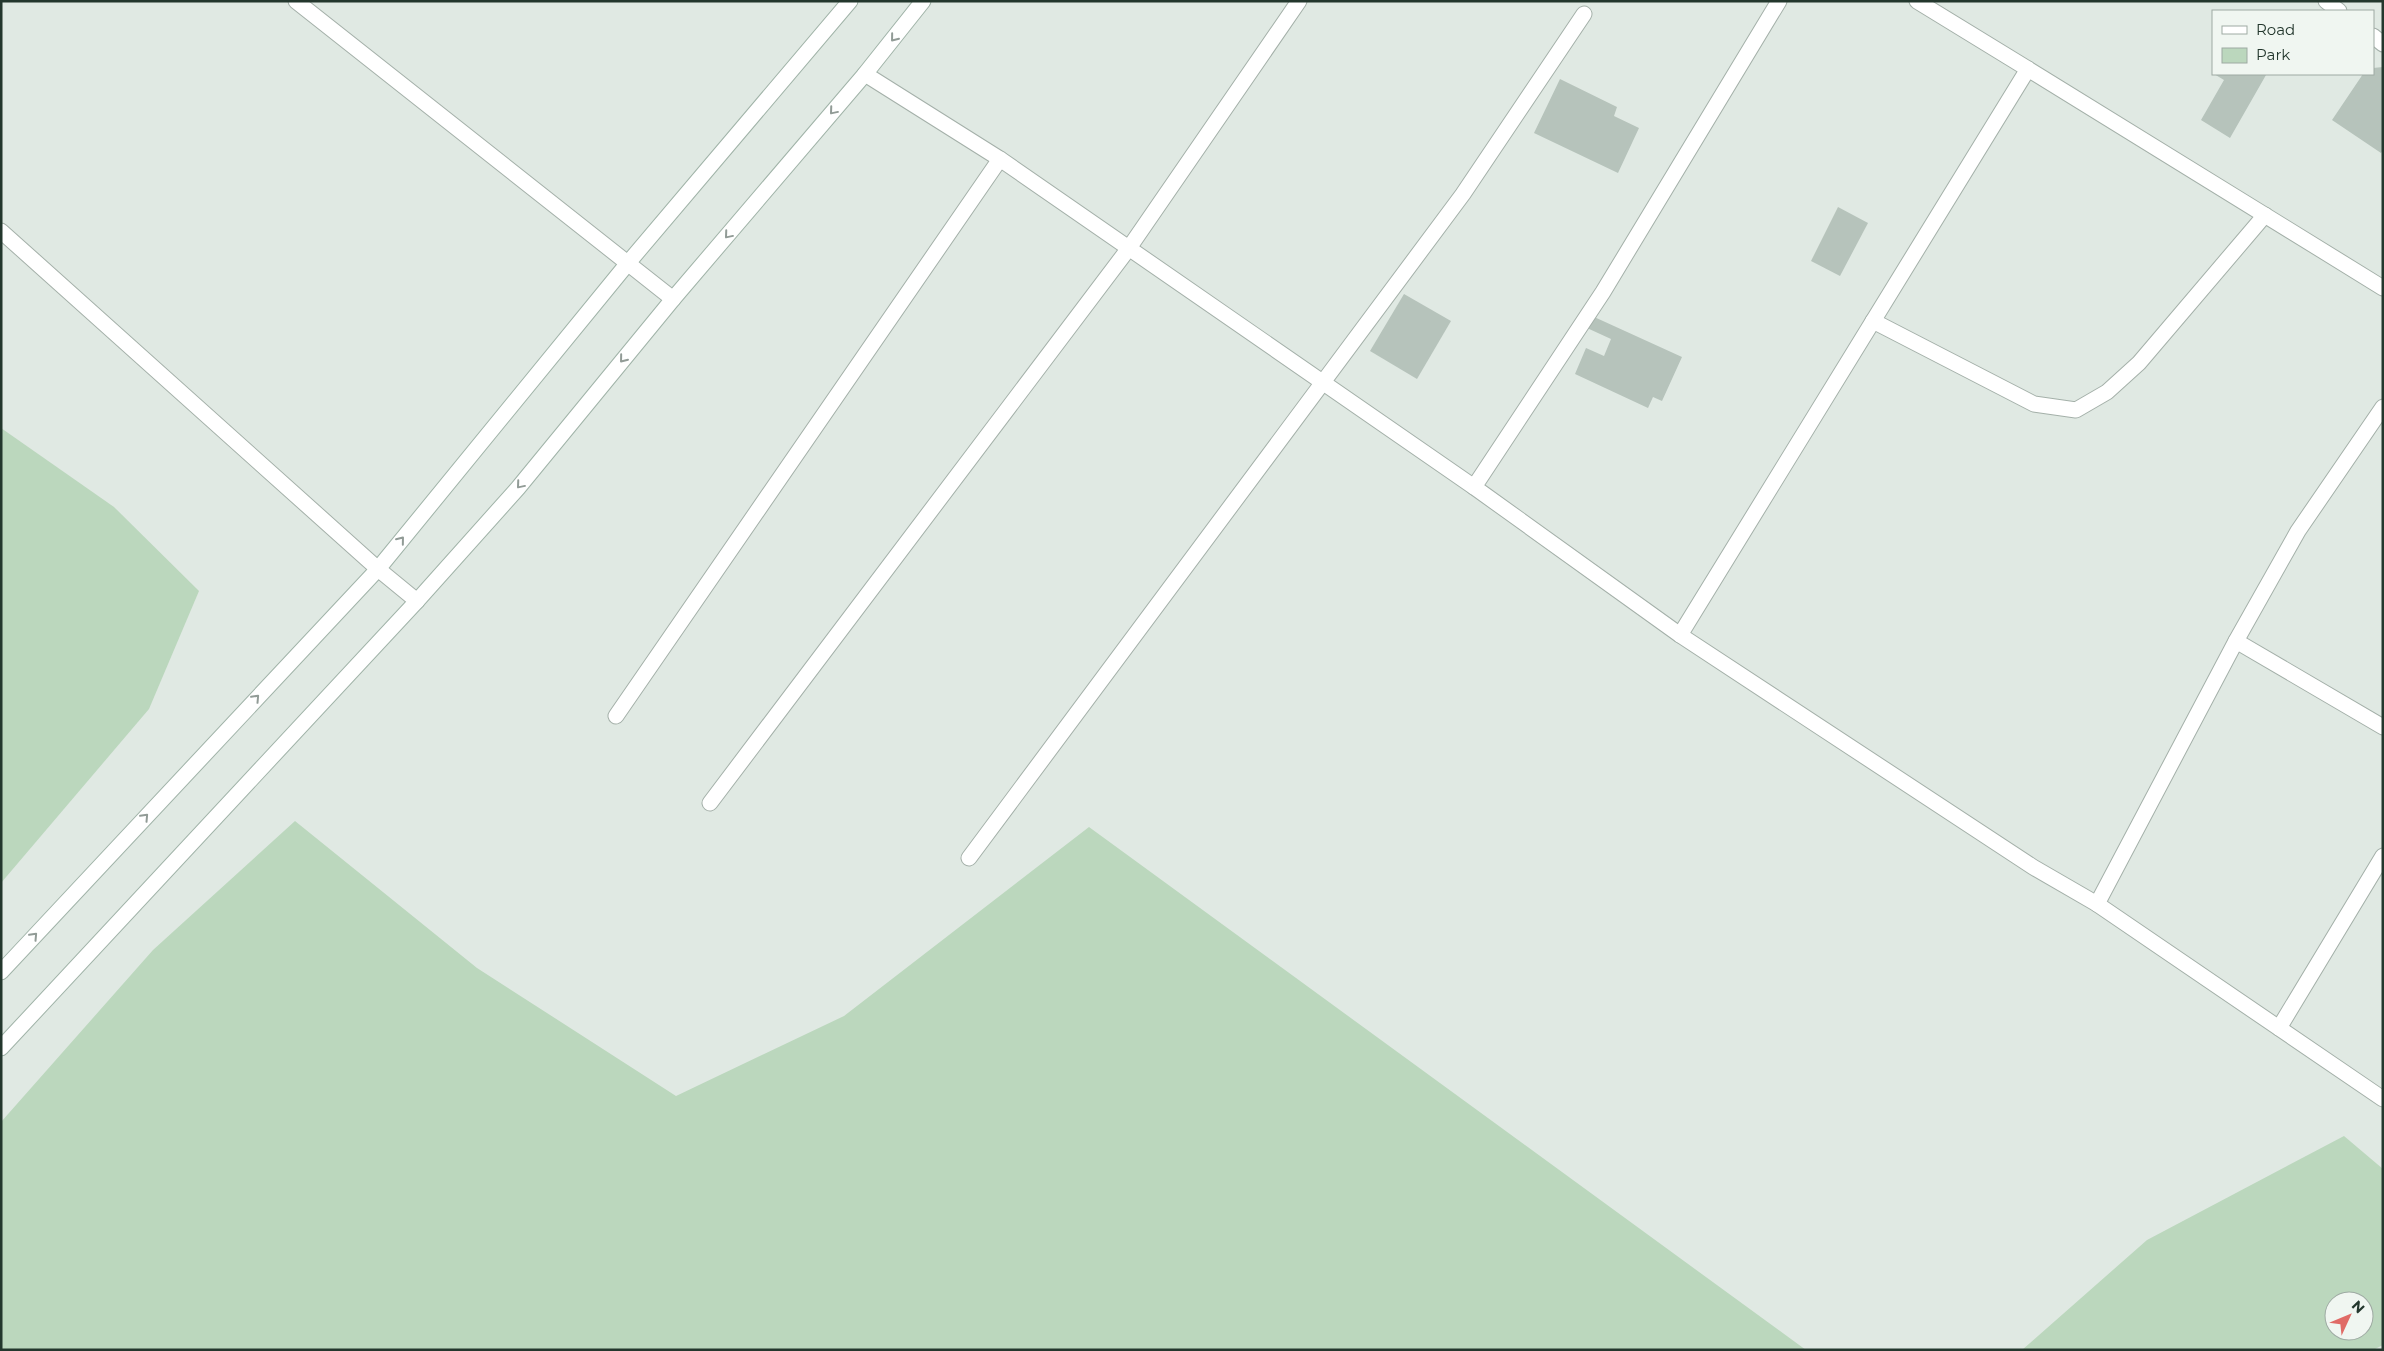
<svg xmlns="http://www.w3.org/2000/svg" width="2384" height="1351" font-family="Montserrat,sans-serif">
<rect width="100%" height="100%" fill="#e0e9e3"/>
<!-- green -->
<g fill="#bbd7bd" fill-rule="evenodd">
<polygon points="1,428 114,507 199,591 149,709 1,883"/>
<polygon points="295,821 477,968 676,1096 844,1016 1089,827 1806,1350 1,1350 1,1122 153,950"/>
<path d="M2344 1136 2383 1169V1345L2373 1350H2022L2147 1240ZM2334 1301H2364V1331H2334Z"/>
</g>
<!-- building -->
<g fill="#b6c3bb">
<polygon points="2383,67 2383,150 2381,153 2332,120 2363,74 2373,74 2373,68"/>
<polygon points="2214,74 2266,75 2230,138 2201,120 2224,80"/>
<polygon points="1560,79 1617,107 1614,116 1639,128 1618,173 1534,133"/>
<polygon points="1838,207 1868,223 1840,276 1811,261"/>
<polygon points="1404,294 1451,321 1417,379 1370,351"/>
<polygon points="1592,316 1682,357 1662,401 1653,397 1648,408 1575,374 1586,348 1604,356 1611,339 1587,328"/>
</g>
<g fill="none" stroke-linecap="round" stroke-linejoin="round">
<!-- minor casing -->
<g stroke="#a4b0a9" stroke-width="17">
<g id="minor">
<polyline points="296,1 673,299"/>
<polyline points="1779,1 1603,292 1474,487 1680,635 2033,867 2097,904 2383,1099"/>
<polyline points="1917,1 2028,69"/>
<polyline points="2326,1 2339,11"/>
<polyline points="2373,36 2383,44"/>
<polyline points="865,74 1000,159 1474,487"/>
<polyline points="1,231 378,569 417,601"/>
<polyline points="1873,321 2034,404 2076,410 2107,392 2139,363 2265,215"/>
<polyline points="1680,635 2028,69 2383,288"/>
<polyline points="2236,641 2383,727"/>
<polyline points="616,716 1000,159"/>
<polyline points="710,803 1129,248 1299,1"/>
<polyline points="969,858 1463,194 1584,14"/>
<polyline points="2097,904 2236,641 2298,531 2383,407"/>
<polyline points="2279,1028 2383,856"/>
</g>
</g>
<!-- secondary casing -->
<g stroke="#a0b3a8" stroke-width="17">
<g id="secondary">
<polyline points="1,972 378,569 628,263 850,1"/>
<polyline points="1,1048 417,601 518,488 673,299 865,74 923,1"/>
</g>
</g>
<!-- minor -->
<use href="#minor" stroke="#fff" stroke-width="15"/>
<!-- secondary -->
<use href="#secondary" stroke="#fff" stroke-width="15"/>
</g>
<!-- one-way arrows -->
<defs><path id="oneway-chevron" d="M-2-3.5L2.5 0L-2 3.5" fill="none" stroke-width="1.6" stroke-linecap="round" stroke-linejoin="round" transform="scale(1.25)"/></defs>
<g stroke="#919b96">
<use href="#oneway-chevron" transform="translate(894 38) rotate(129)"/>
<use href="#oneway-chevron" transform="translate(833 111) rotate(130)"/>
<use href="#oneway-chevron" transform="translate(728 235) rotate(130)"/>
<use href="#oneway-chevron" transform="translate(623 359) rotate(129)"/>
<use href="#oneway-chevron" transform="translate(520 485) rotate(130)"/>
<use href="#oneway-chevron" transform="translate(401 540) rotate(-51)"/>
<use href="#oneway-chevron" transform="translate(256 698) rotate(-47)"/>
<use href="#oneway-chevron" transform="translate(145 817) rotate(-47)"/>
<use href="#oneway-chevron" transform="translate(34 936) rotate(-47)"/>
</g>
<!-- border -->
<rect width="2384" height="1351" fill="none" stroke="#23372d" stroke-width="5"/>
<!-- legend -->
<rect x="2212" y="10" width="162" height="65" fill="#f0f6f1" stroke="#9eaaa3"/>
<rect x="2222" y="26" width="25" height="8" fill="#ffffff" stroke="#9eaaa3"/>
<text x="2256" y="35" font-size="15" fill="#23372d">Road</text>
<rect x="2222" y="48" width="25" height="15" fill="#bbd7bd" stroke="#9eaaa3"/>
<text x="2256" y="60" font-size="15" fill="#23372d">Park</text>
<!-- north arrow -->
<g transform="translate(2349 1316) rotate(46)"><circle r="24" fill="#f0f6f1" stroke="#9eaaa3"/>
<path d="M0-4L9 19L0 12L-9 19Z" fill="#e06b66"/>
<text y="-8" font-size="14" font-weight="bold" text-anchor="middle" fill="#23372d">N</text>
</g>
</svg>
